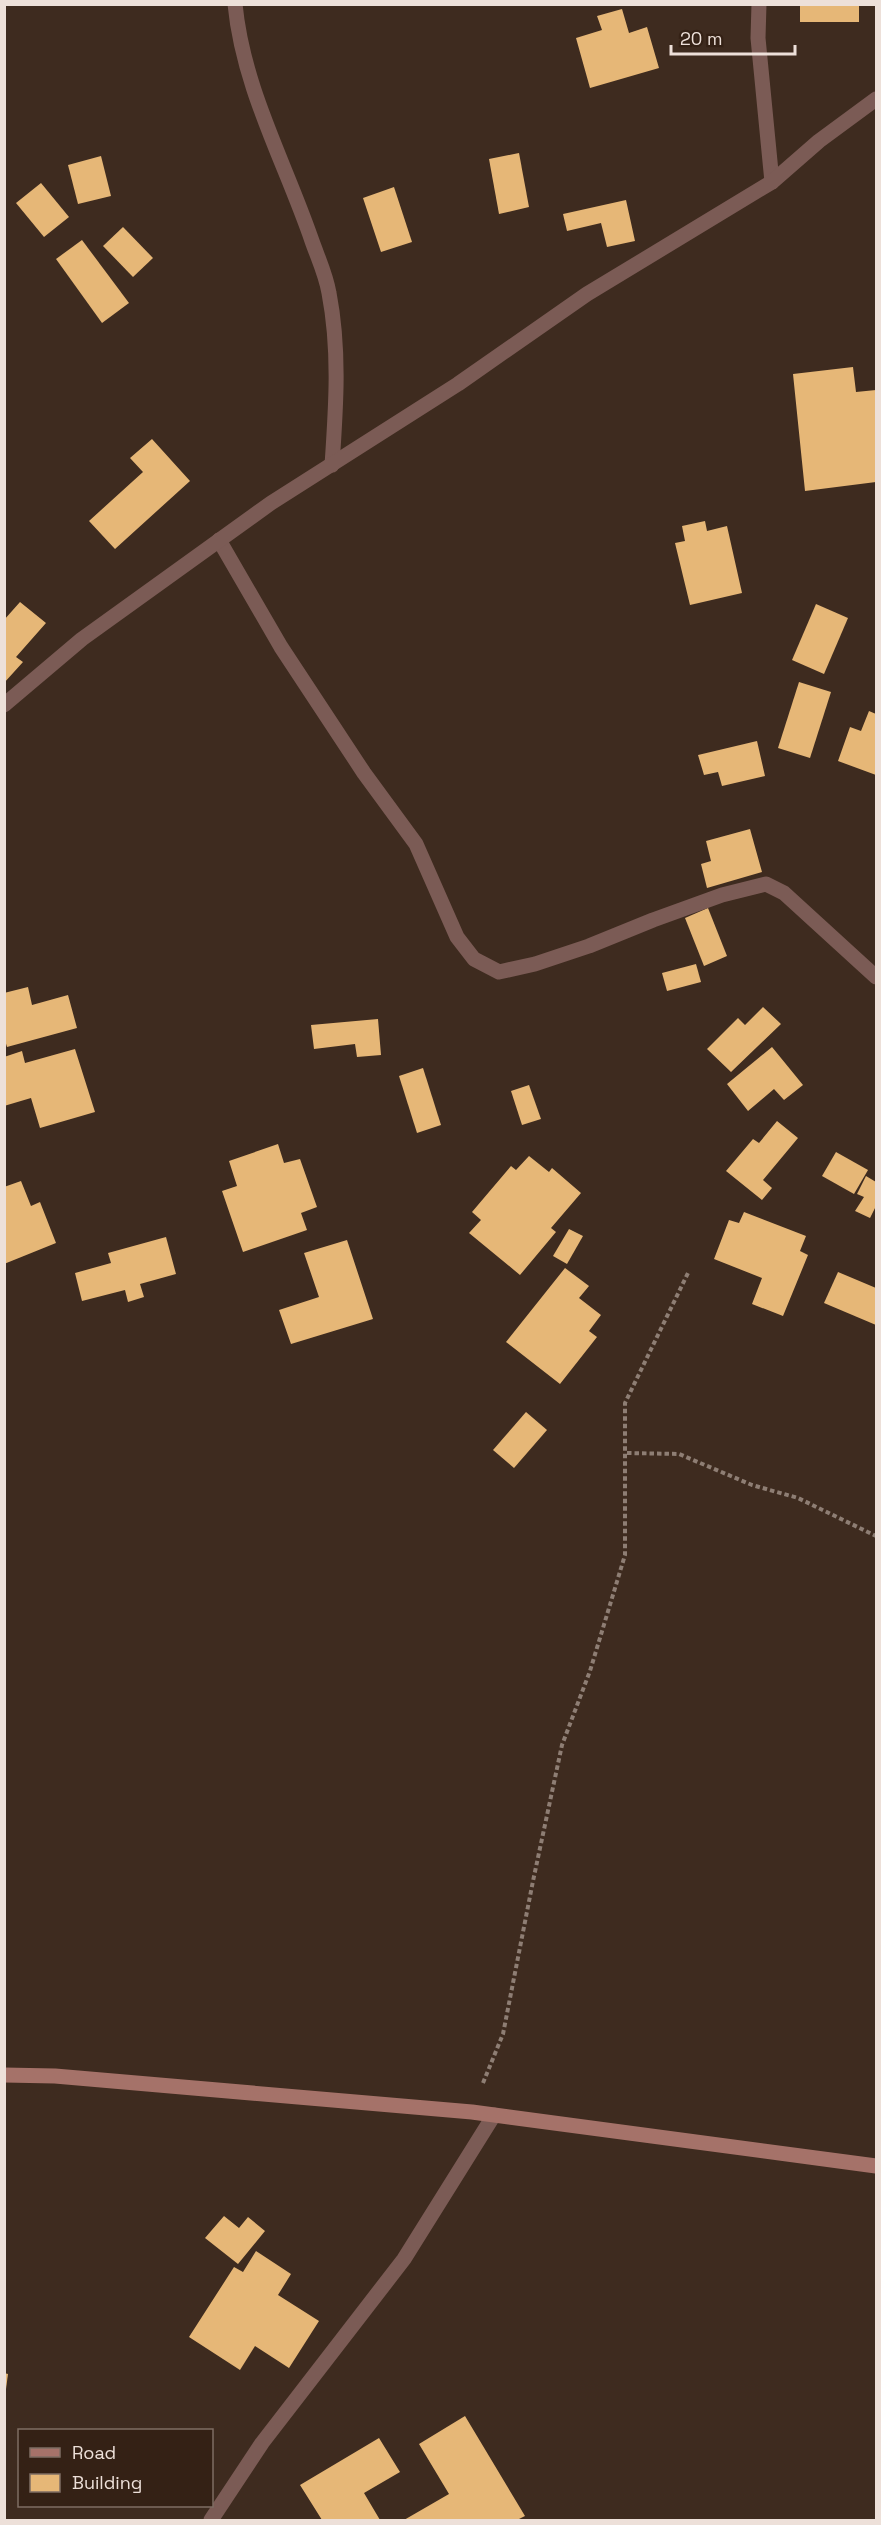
<svg xmlns="http://www.w3.org/2000/svg" width="881" height="2525" font-family="'Space Grotesk',sans-serif">
<rect width="100%" height="100%" fill="#3e2b1f"/>
<!-- building -->
<g fill="#e6b777">
<rect x="800" y="4" width="59" height="18"/>
<polygon points="622,9 629,33 647,27 659,68 590,88 576,38 602,30 597,16"/>
<polygon points="519,153 529,207 499,214 489,159"/>
<polygon points="101,156 111,196 78,204 68,165"/>
<polygon points="41,183 69,217 44,237 16,203"/>
<polygon points="394,187 412,242 381,252 363,198"/>
<polygon points="626,200 635,241 607,247 601,223 567,231 563,214"/>
<polygon points="123,227 153,258 133,277 103,246"/>
<polygon points="82,240 129,303 102,323 56,259"/>
<polygon points="853,367 856,392 876,390 876,482 805,491 793,374"/>
<polygon points="152,439 190,481 115,549 89,521 143,472 130,458"/>
<polygon points="705,521 707,531 727,526 742,593 690,605 675,543 685,541 682,526"/>
<polygon points="20,602 46,623 16,657 23,662 4,683 4,620"/>
<polygon points="816,604 848,618 824,674 792,660"/>
<polygon points="799,682 831,692 810,758 778,748"/>
<polygon points="869,711 876,714 876,775 838,761 850,727 861,731"/>
<polygon points="757,741 765,776 722,786 718,772 704,775 698,755"/>
<polygon points="750,829 762,872 707,888 701,864 711,861 706,841"/>
<polygon points="708,908 727,956 704,966 685,918"/>
<polygon points="696,964 701,982 667,991 662,973"/>
<polygon points="28,987 32,1005 68,995 77,1028 7,1047 4,1037 4,993"/>
<polygon points="763,1007 781,1024 731,1072 707,1049 738,1018 745,1025"/>
<polygon points="378,1019 381,1055 357,1057 355,1044 314,1049 311,1025"/>
<polygon points="772,1047 803,1085 784,1100 774,1089 748,1111 727,1084"/>
<polygon points="75,1049 95,1112 40,1128 31,1098 4,1106 4,1057 22,1051 25,1063"/>
<polygon points="423,1068 441,1125 417,1133 399,1076"/>
<polygon points="529,1085 541,1119 522,1125 511,1091"/>
<polygon points="777,1121 798,1138 763,1180 772,1188 762,1200 726,1171 753,1139 759,1143"/>
<polygon points="278,1144 284,1163 300,1159 317,1207 301,1213 307,1230 243,1252 222,1191 237,1186 229,1161"/>
<polygon points="836,1152 868,1170 854,1194 822,1176"/>
<polygon points="529,1156 549,1172 552,1168 581,1193 551,1228 556,1232 520,1275 469,1233 481,1220 472,1212 511,1166 516,1170"/>
<polygon points="866,1176 876,1182 876,1206 870,1218 855,1211 864,1197 857,1194"/>
<polygon points="21,1181 31,1206 40,1202 56,1243 4,1264 4,1187"/>
<polygon points="744,1212 806,1236 800,1251 808,1255 783,1316 752,1304 762,1278 714,1259 729,1220 739,1223"/>
<polygon points="569,1229 583,1236 567,1264 553,1256"/>
<polygon points="166,1237 176,1274 140,1284 144,1297 128,1302 125,1290 82,1301 75,1273 111,1263 108,1253"/>
<polygon points="347,1240 373,1319 291,1344 279,1310 319,1297 304,1253"/>
<polygon points="565,1268 589,1286 579,1298 601,1315 589,1331 597,1337 560,1384 506,1342"/>
<polygon points="838,1272 876,1288 876,1325 824,1303"/>
<polygon points="526,1412 547,1430 514,1468 493,1450"/>
<polygon points="224,2216 239,2228 248,2217 265,2231 238,2264 205,2238"/>
<polygon points="256,2251 291,2274 278,2295 319,2321 289,2368 255,2346 240,2370 189,2337 234,2267 243,2272"/>
<polygon points="4,2373 8,2374 6,2389 4,2389"/>
<polygon points="465,2416 525,2516 517,2520 404,2520 449,2494 419,2444"/>
<polygon points="379,2438 400,2472 364,2493 380,2520 322,2520 300,2485"/>
</g>
<g fill="none" stroke-linecap="round" stroke-linejoin="round">
<!-- path -->
<g stroke="#8e7e74" stroke-width="4" stroke-dasharray="4.5 3" stroke-linecap="butt">
<polyline points="627,1453 679,1454 752,1485 798,1498 876,1536"/>
<polyline points="483,2083 503,2034 533,1881 562,1745 590,1671 625,1555 625,1403 688,1273"/>
</g>
<!-- street -->
<g stroke="#7b5b55" stroke-width="15">
<path d="M235 4C243 88 285 162 312 241 318 258 326 275 329 293 340 350 336 407 332 465"/>
<polyline points="759,4 758,38 772,182"/>
<polyline points="219,540 281,647 364,773 416,844 457,937 474,959 499,972 535,964 589,946 653,920 722,895 766,884 784,893 876,977"/>
<polyline points="4,705 82,639 271,503 458,384 587,294 772,182 819,141 876,99"/>
<polyline points="211,2520 262,2443 404,2259 494,2115"/>
</g>
<!-- secondary -->
<polyline stroke="#a57269" stroke-width="15" points="4,2075 55,2076 472,2112 876,2166"/>
</g>
<!-- border -->
<rect width="881" height="2525" fill="none" stroke="#ede0d9" stroke-width="12"/>
<!-- legend -->
<rect x="18" y="2429" width="195" height="78" fill="#342115" stroke="#7e6d63" stroke-width="1.5"/>
<rect x="30" y="2448" width="30" height="9" fill="#a57269" stroke="#7e6d63" stroke-width="1.5"/>
<text x="72" y="2459" font-size="18" fill="#ede0d9">Road</text>
<rect x="30" y="2474" width="30" height="18" fill="#e6b777" stroke="#7e6d63" stroke-width="1.5"/>
<text x="72" y="2489" font-size="18" fill="#ede0d9">Building</text>
<!-- scale -->
<path d="M671 45v9h124v-9" fill="none" stroke="#ede0d9" stroke-width="3"/>
<text x="680" y="45" font-size="18" fill="#ede0d9" stroke="#342115" stroke-width="4.5" paint-order="stroke">20 m</text>
</svg>
